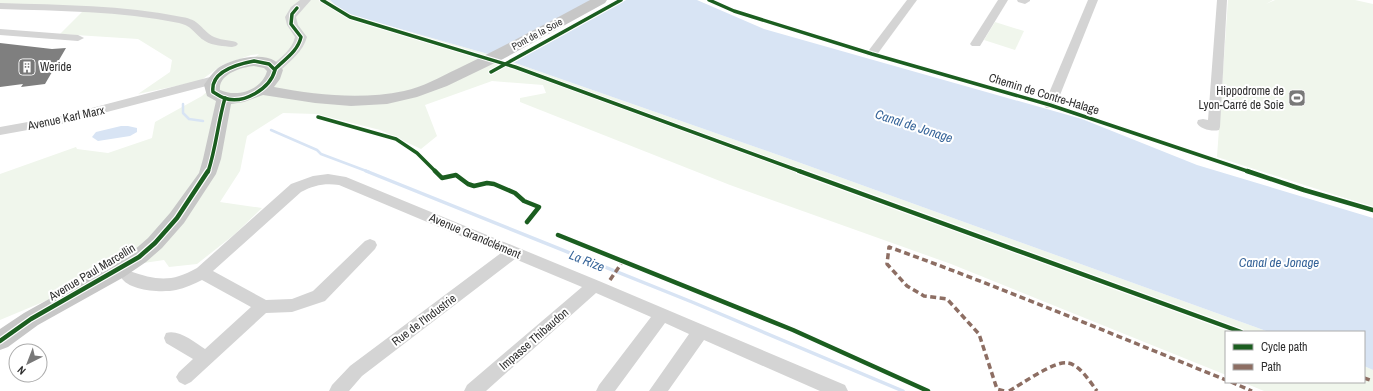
<svg xmlns="http://www.w3.org/2000/svg" width="1373" height="391" font-family="'Archivo Narrow',sans-serif">
<rect width="100%" height="100%" fill="#fff"/>
<!-- green -->
<g fill="#f0f6ec">
<polygon points="0,0 330,0 336,6 351,15 495,56 784,157 1269,332 1226,332 1226,375 951,264 730,185 520,102 520,98 546,93 543,85 492,81 425,105 437,136 421,149 380,130 316,114 283,113 247,136 240,171 220,202 262,208 235,234 197,264 169,267 164,260 103,269 86,284 0,320 0,174 76,147 77,149 108,153 152,138 155,122 202,96 228,73 244,67 259,54 251,55 222,65 200,81 138,94 170,72 172,60 138,39 60,34 85,9 0,5"/>
<polygon points="1228,0 1273,0 1266,4 1275,0 1355,0 1373,4 1373,207 1217,157"/>
<polygon points="995,22 1024,31 1015,50 984,40"/>
<polygon points="1364,366 1373,370 1373,391 1264,391 1242,382 1364,382"/>
</g>
<!-- water -->
<g fill="#d8e4f4">
<polygon points="330,0 697,0 764,29 1082,119 1197,165 1373,218 1373,370 1364,366 1364,332 1269,332 784,157 495,56 351,15 336,6"/>
<polygon points="121,126 128,126 137,128 137,132 130,136 98,141 92,137 96,132"/>
</g>
<!-- pier -->
<polygon fill="#fff" points="591,0 626,0 511,64 494,58"/>
<g fill="none" stroke-linecap="round" stroke-linejoin="round">
<!-- stream-far1 -->
<g stroke="#d8e4f4" stroke-width="2.5">
<polyline points="183,104 183,113 189,119 203,121"/>
<polyline points="271,130 317,150 321,154 369,172"/>
</g>
<!-- stream -->
<polyline stroke="#d8e4f4" stroke-width="3.5" points="366,171 692,302 903,391"/>
</g>
<!-- building -->
<polygon fill="#7f7f7f" points="0,43 52,49 66,48 45,84 21,87 23,84 0,87"/>
<g fill="none" stroke-linecap="round" stroke-linejoin="round">
<!-- minor -->
<g fill="#d4d4d4" fill-rule="evenodd">
<path d="M300 0H311L296 17 298 25 307 37C303 52 290 61 279 72H271L269 69 271 66C280 58 292 50 295 37L287 25 285 17 291 7Z"/>
<polygon points="907,0 917,0 876,56 868,56 866,54"/>
<polygon points="998,0 1008,0 980,46 972,46 970,44"/>
<polygon points="1017,0 1030,0 1030,1 1025,4 1018,2"/>
<polygon points="1088,0 1098,0 1056,105 1054,108 1046,108 1044,105"/>
<path d="M1217 0H1227L1220 127 1219 130C1212 132 1200 129 1197 123L1198 120 1203 119 1208 120Z"/>
<path d="M0 3C61 5 123 5 182 17 200 20 200 28 212 36 219 40 229 40 236 42L238 44 236 46 232 47C224 46 213 46 205 41 195 35 193 26 179 23 120 11 59 11 0 9Z"/>
<polygon points="0,29 78,35 84,38 78,41 0,35"/>
<polygon points="214,76 218,77 220,80 218,83 61,124 0,135 0,127 61,116"/>
<path d="M328 174 346 177 599 281 845 385 848 391H820L704 340 668 391H649L689 334 665 323 615 391H596L599 385 651 317 596 293 486 391H464L467 385 582 287 515 259 362 376 349 391H329L332 385 350 366 501 253 339 185C325 183 314 185 301 192L213 271 266 300 292 299 313 291 365 241 370 239 375 241 377 245 375 249 325 301 292 312 266 313 191 382 185 385 179 382 176 377 179 372 193 359 166 343 164 338 166 333C179 329 194 342 205 349L251 307 202 280C194 284 185 288 176 290 162 293 128 291 121 277L124 273 129 271C156 280 171 283 197 268L291 184 313 176Z"/>
</g>
<!-- major -->
<path fill="#c7c7c7" fill-rule="evenodd" d="M590 0H607L605 3 503 59 447 86 417 97 387 104 351 106 315 103 263 95 244 102 231 104 221 159 216 174 184 223 162 248 146 262 124 277 38 325 8 347 0 350V329L24 313 110 265 132 252 148 238 170 213 199 173 203 159 216 101 207 96 204 85C208 79 212 73 218 68 231 59 261 52 275 61 278 63 281 68 283 70L280 79 274 87C316 95 361 100 404 91 423 87 440 77 457 69 502 47 546 24 590 0ZM254 66 264 68 267 71C262 90 237 98 220 90 218 74 242 67 254 66Z"/>
<!-- quiet -->
<g stroke="#8d6e63" stroke-width="3.5" stroke-dasharray="6 3.5" stroke-linecap="butt">
<polyline points="610,280 623,261"/>
<polyline points="1364,378 1373,381"/>
<polyline points="1231,382 1252,391"/>
<path d="M1004 391 997 389 979 334 947 299 924 296 907 286 887 264 889 247C1003 288 1114 335 1226 380"/>
<path d="M1009 391C1022 384 1055 360 1068 363 1080 365 1090 382 1097 391"/>
</g>
<!-- cycleway-far1 casing -->
<g stroke="#fff" stroke-width="5.5">
<g id="cycleway-far1">
<polyline points="322,0 350,17 515,67 802,172"/>
<polyline points="709,0 734,11 872,54 1050,105 1250,172"/>
<path d="M254 61 269 64 275 70C270 89 243 105 224 98 220 97 217 94 213 92 210 71 238 64 254 61Z"/>
<path d="M275 69C285 59 298 51 301 37L291 24 292 14 297 8"/>
<polyline points="491,72 621,0"/>
<polyline points="318,117 396,139 417,153 436,172"/>
<path d="M208 172C216 148 218 122 225 98"/>
</g>
</g>
<!-- cycleway casing -->
<g stroke="#fff" stroke-width="7">
<g id="cycleway">
<polyline points="435,171 442,178 456,175 468,184 474,186 487,183 494,184 515,193 524,201 539,207 527,222"/>
<polyline points="799,171 1241,332"/>
<polyline points="1247,171 1304,190 1373,210"/>
<polyline points="558,235 793,330 928,391"/>
<polyline points="0,341 31,319 139,257 155,243 177,218 208,171"/>
</g>
</g>
<!-- cycleway-far1 -->
<use href="#cycleway-far1" stroke="#1b5e20" stroke-width="3.5"/>
<!-- cycleway -->
<use href="#cycleway" stroke="#1b5e20" stroke-width="4.5"/>
</g>
<!-- icons -->
<defs>
<g id="building-square" transform="scale(0.9)"><rect x="-9" y="-9" width="18" height="18" rx="4" fill="#787878" stroke="#fff"/><path d="M-4-6H4V6H1V3H-1V6H-4ZM-2.5-4.3h1.7v1.8h-1.7ZM.8-4.3h1.7v1.8H.8ZM-2.5-1h1.7V.8h-1.7ZM.8-1h1.7V.8H.8Z" fill="#fff"/></g>
<g id="stadium-square" transform="scale(0.9)"><rect x="-9" y="-9" width="18" height="18" rx="4" fill="#787878" stroke="#fff"/><path d="M0-5a6.5 5 0 1 0 0 10a6.5 5 0 1 0 0-10ZM-3.5-1.8h7v3.6h-7Z" fill="#fff"/></g>
</defs>
<g fill-rule="evenodd">
<use href="#building-square" x="27" y="67"/>
<use href="#stadium-square" x="1297" y="98"/>
</g>
<g text-anchor="middle" dominant-baseline="central" stroke-width="4" stroke-linejoin="round" paint-order="stroke">
<!-- far-street labels -->
<g font-size="10" fill="#2f2f2f" stroke="#fff">
<text transform="translate(537 34) rotate(-28)">Pont de la Soie</text>
</g>
<!-- poi labels -->
<g font-size="12" fill="#2f2f2f" stroke="#fff" text-anchor="start">
<text x="40" y="67">Weride</text>
<text x="1284" y="91" text-anchor="end">Hippodrome de<tspan x="1284" dy="14">Lyon-Carré de Soie</tspan></text>
</g>
<!-- street labels -->
<g font-size="12" fill="#2f2f2f" stroke="#fff">
<text transform="translate(1044 94) rotate(17)">Chemin de Contre-Halage</text>
<text transform="translate(66 118) rotate(-12)">Avenue Karl Marx</text>
<text transform="translate(475 236) rotate(23)">Avenue Grandclément</text>
<text transform="translate(92 272) rotate(-31)">Avenue Paul Marcellin</text>
<text transform="translate(424 320) rotate(-37)">Rue de l'Industrie</text>
<text transform="translate(534 339) rotate(-41)">Impasse Thibaudon</text>
</g>
<!-- water labels -->
<g font-size="13" font-style="italic" fill="#366499" stroke="#fff">
<text transform="translate(914 126) rotate(18)">Canal de Jonage</text>
<text transform="translate(587 261) rotate(22)">La Rize</text>
<text x="1279" y="262">Canal de Jonage</text>
</g>
</g>
<!-- legend -->
<rect x="1225" y="331" width="140" height="52" fill="#ffffff" stroke="#acacac"/>
<rect x="1233" y="344" width="20" height="6" fill="#1b5e20" stroke="#acacac"/>
<text x="1261" y="351" font-size="12" fill="#2f2f2f">Cycle path</text>
<rect x="1233" y="364" width="20" height="6" fill="#8d6e63" stroke="#acacac"/>
<text x="1261" y="371" font-size="12" fill="#2f2f2f">Path</text>
<!-- north arrow -->
<g transform="translate(28 363) rotate(222)"><circle r="19" fill="#ffffff" stroke="#acacac"/>
<path d="M0-3L7 15L0 10L-7 15Z" fill="#787878"/>
<text y="-6" font-size="11" font-weight="bold" text-anchor="middle" fill="#2f2f2f">N</text>
</g>
</svg>
